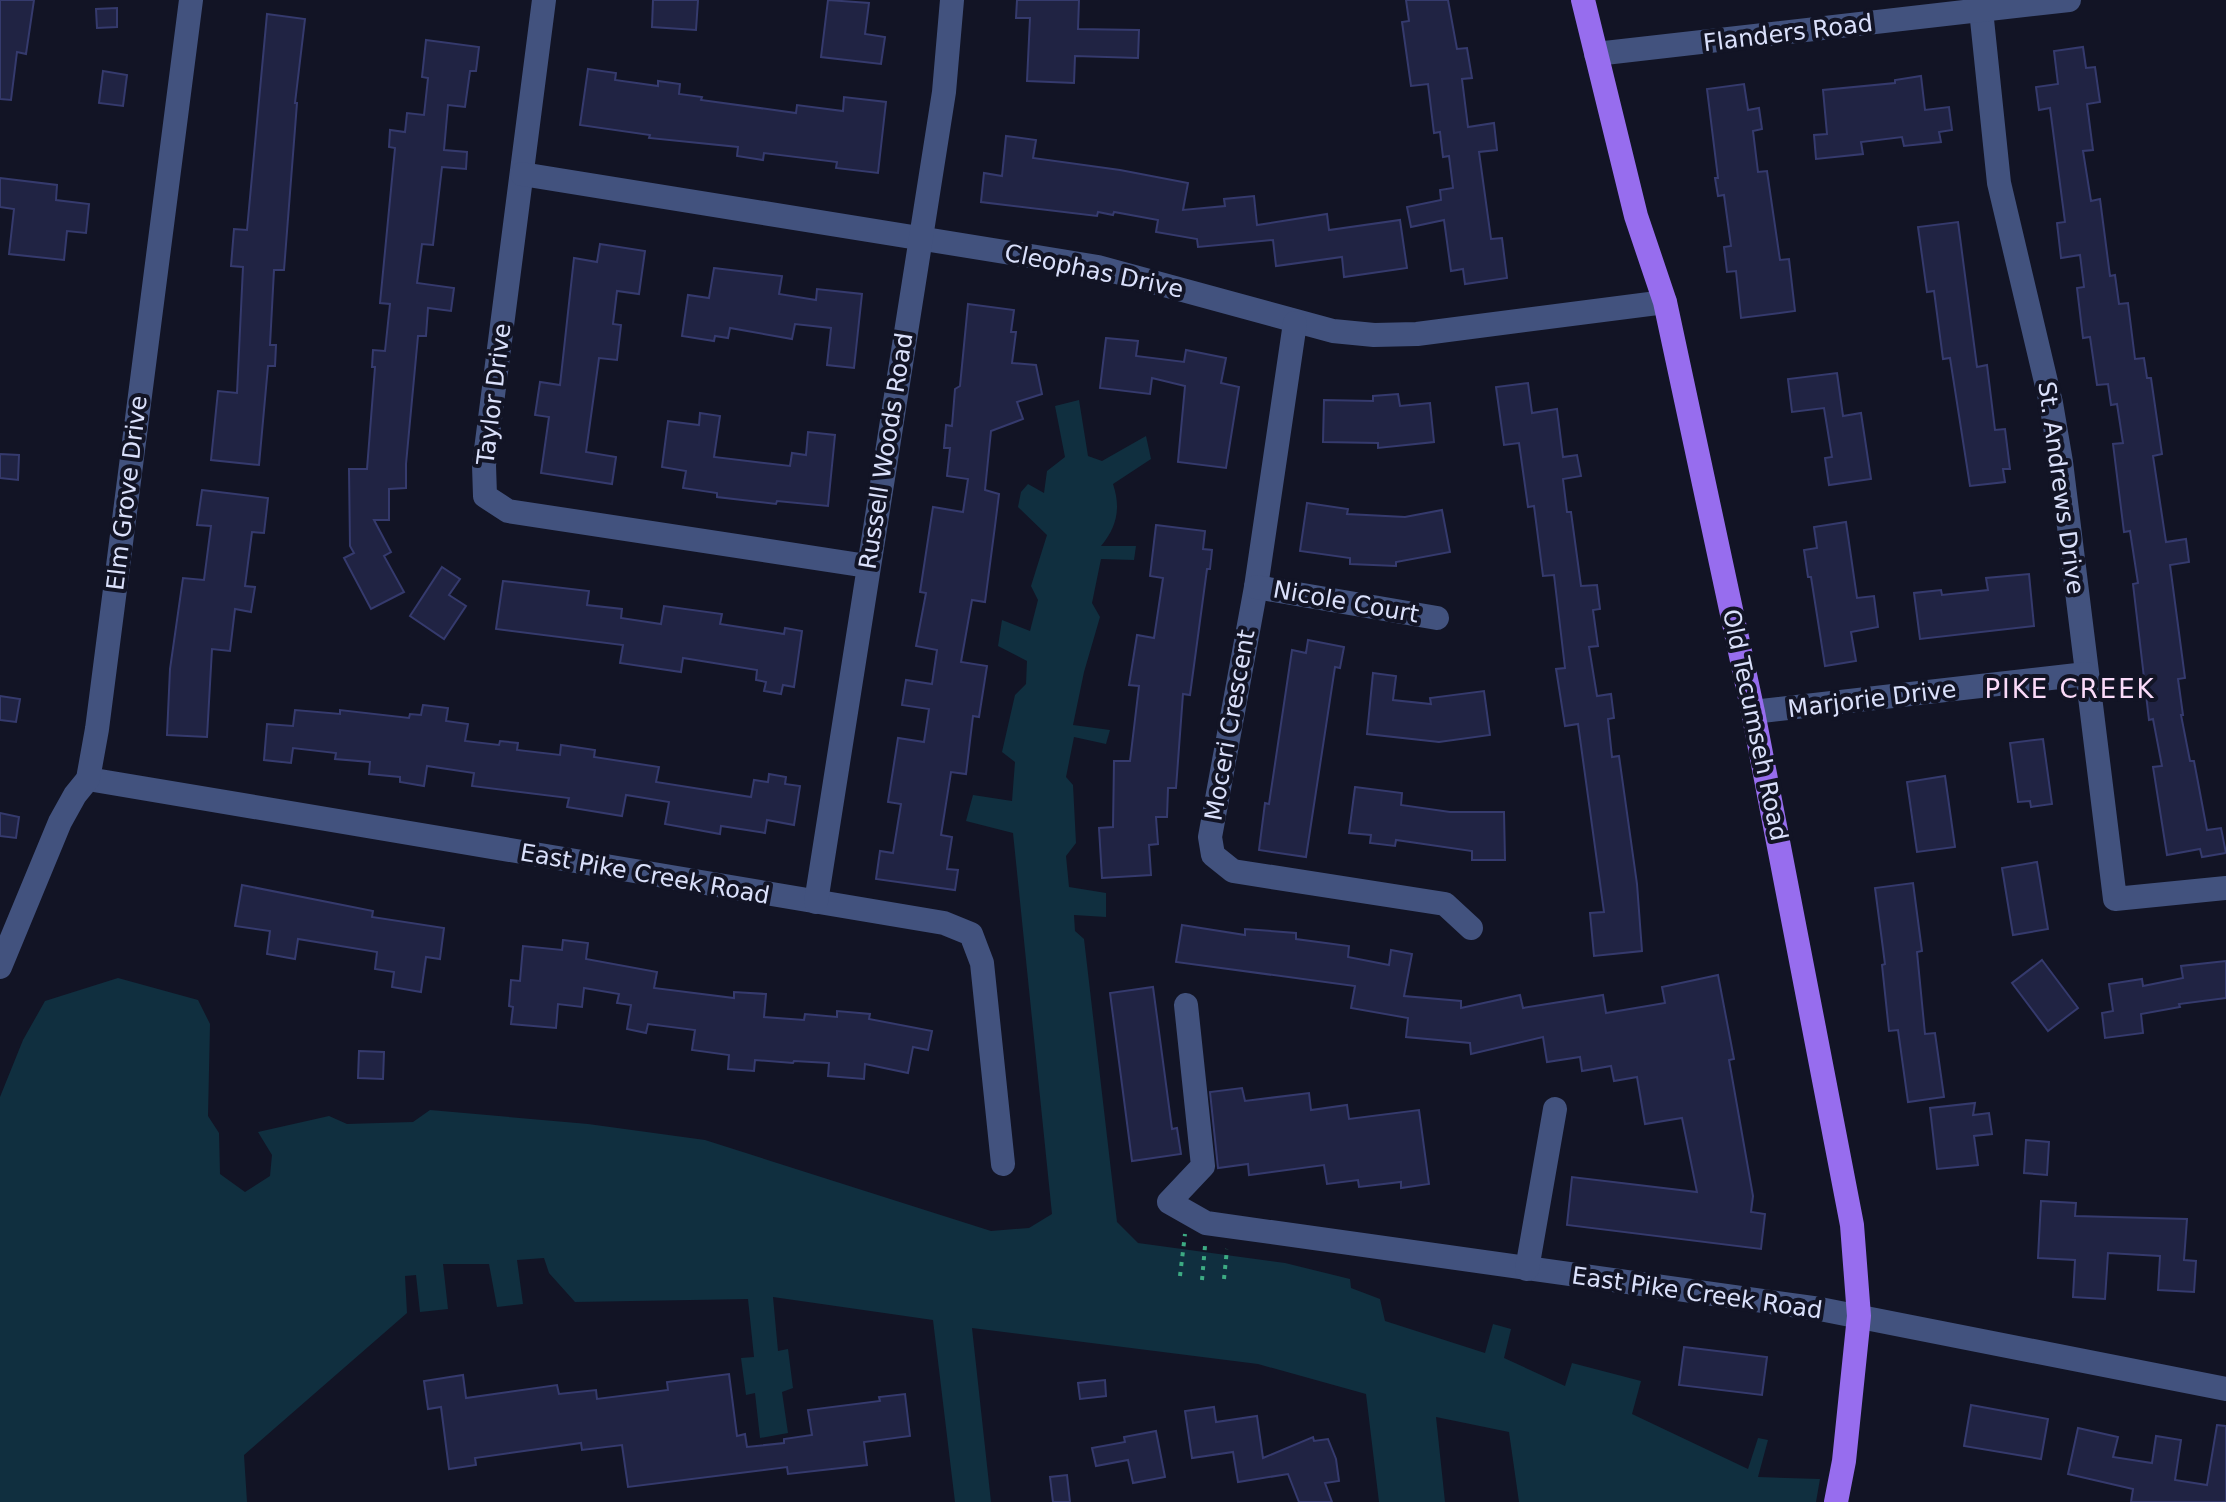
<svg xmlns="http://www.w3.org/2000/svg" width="2226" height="1502" font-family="'DejaVu Sans',sans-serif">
<rect width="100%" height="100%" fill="#121425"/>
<!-- water -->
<path fill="#102f3f" d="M1079 400 1088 456 1102 461 1146 436 1151 459 1113 484C1121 508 1117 527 1101 546H1136L1134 560 1101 559 1092 603 1100 617 1084 672 1073 725 1110 730 1106 744 1074 737 1066 777 1073 785 1076 843 1066 856 1069 887 1106 893V917L1074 915 1075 931 1084 939 1117 1222 1138 1243 1285 1263 1350 1279 1351 1288 1380 1299 1385 1321 1485 1353 1493 1324 1511 1329 1504 1358 1565 1386 1572 1363 1641 1381 1632 1414 1748 1469 1758 1438 1768 1440 1758 1477 1820 1479 1816 1502H1519L1509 1432 1436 1417 1445 1502H1379L1366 1394 1258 1364 972 1328 991 1502H955L933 1320 773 1297 778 1351 788 1349 793 1388 782 1392 788 1433 760 1438 755 1393 746 1395 741 1358 754 1357 748 1299 575 1302 549 1273 544 1258 517 1260 523 1304 497 1307 489 1264H443L448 1309 420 1312 416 1275 405 1276 407 1313 244 1455 247 1502H0V1097L23 1040 45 1001 118 978 198 1000 210 1024 208 1116 219 1133 220 1174 245 1192 270 1176 272 1155 258 1132 329 1116 347 1124 413 1122 430 1110 588 1124 705 1140 991 1231 1029 1228 1052 1214 1013 833 966 821 973 795 1012 801 1015 762 1002 752 1015 695 1026 684 1027 661 998 646 1002 620 1030 631 1038 600 1031 586 1047 535 1018 507 1021 492 1028 484 1044 493 1047 471 1065 457 1055 406Z"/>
<!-- building -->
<g fill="#202343" stroke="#353a6d" stroke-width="2">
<polygon points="0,0 34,0 26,54 17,52 11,100 0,99"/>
<polygon points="653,0 698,0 696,30 652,27"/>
<polygon points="828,0 869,3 865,34 885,37 881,64 821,57"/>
<polygon points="1017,0 1079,0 1078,29 1139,30 1138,58 1075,56 1074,83 1027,81 1030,18 1016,18"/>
<polygon points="1406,0 1448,0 1457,49 1467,48 1472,78 1462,79 1468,127 1494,123 1497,150 1479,152 1491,239 1502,238 1507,278 1465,284 1463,269 1451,271 1444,220 1411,227 1407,207 1441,200 1440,190 1453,188 1449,156 1443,157 1440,132 1434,133 1428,84 1411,86 1402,22 1409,21"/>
<polygon points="117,8 117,27 97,28 96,9"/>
<polygon points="267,14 305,19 295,103 297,103 284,270 274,270 270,345 276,345 275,366 268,366 259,465 211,460 218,391 237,393 243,267 231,266 234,229 247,230"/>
<polygon points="426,40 479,47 476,71 470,71 465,107 448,105 444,150 467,152 466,169 442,167 433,245 422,244 417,283 454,288 451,311 428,308 426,336 418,336 406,464 406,488 389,489 389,520 374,520 391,552 384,556 404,592 371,609 344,558 354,553 350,546 349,469 367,469 375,367 372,367 373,350 385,351 390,304 380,303 395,148 389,147 390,130 405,132 407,113 424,115 428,78 422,77"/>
<polygon points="2083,47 2086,68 2095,67 2100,102 2087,104 2093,150 2083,151 2091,201 2100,199 2110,276 2115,275 2119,304 2128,303 2135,359 2144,358 2147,378 2151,378 2162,454 2153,456 2166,542 2186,539 2189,562 2170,565 2185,678 2178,679 2183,715 2181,715 2190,761 2194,761 2207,830 2221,828 2226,853 2202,857 2200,849 2167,855 2153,767 2162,766 2153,719 2149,720 2133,584 2138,583 2130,531 2124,532 2113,444 2123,443 2117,404 2111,405 2108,384 2097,385 2090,337 2083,338 2077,288 2084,287 2080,255 2061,258 2057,223 2065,222 2050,108 2039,110 2036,87 2058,84 2054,51"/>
<polygon points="588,69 616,73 615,80 658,86 658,81 680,84 679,94 702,97 701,100 796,113 797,105 843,111 844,97 886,102 878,173 836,168 837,162 764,153 763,160 737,156 738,147 649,138 650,135 580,125"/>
<polygon points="103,71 127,75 123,106 99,103"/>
<polygon points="1921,76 1925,110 1949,107 1952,130 1939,132 1941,142 1904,146 1902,137 1861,142 1863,154 1816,159 1814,135 1827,134 1823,90 1895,83 1895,80"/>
<polygon points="1744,84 1748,110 1759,108 1762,129 1753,131 1758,172 1767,171 1780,260 1789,259 1795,311 1741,318 1736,271 1727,272 1724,247 1731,246 1724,195 1718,196 1715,178 1718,178 1707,89"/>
<polygon points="1006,136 1036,140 1033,158 1120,170 1188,183 1183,210 1225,206 1224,199 1254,196 1257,225 1327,214 1329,230 1400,220 1407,268 1344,277 1342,257 1276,266 1273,240 1198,247 1197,239 1156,232 1158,220 1114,212 1113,215 1098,212 1097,216 981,202 984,173 1002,176"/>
<polygon points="0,178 57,185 56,200 89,204 86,233 67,231 64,260 9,254 14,209 0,207"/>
<polygon points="1958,222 1977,367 1987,365 1995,430 2005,429 2010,469 2003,469 2005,482 1970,486 1950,358 1943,359 1934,291 1927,292 1918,227"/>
<polygon points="600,244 645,251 639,294 617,291 613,324 621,325 617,360 599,358 586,452 616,457 612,484 541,473 549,417 535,415 540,382 560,385 574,258 597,262"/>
<polygon points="714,268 782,276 779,294 816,300 817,289 862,294 854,368 827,365 831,328 795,324 792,339 730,328 728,338 715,336 714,341 682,336 688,295 709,298"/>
<polygon points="968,304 1014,310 1011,332 1016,332 1012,363 1036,365 1042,394 1017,402 1023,419 991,431 985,490 999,494 995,526 985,602 972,600 961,662 987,666 979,717 973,716 966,774 951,772 941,835 952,837 947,869 958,870 955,890 876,879 880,851 893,853 901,804 888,802 898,738 924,742 929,709 902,705 906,680 932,684 937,650 916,646 926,593 920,592 933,507 963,512 968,479 947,476 950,448 944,448 946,425 952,426 955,389 960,386"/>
<polygon points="1106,338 1138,341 1136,356 1184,362 1186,350 1226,358 1221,383 1239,387 1226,468 1178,462 1185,386 1152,378 1150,394 1100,388"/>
<polygon points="1837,373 1843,416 1861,413 1871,479 1829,485 1825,458 1832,457 1824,408 1792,412 1788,379"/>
<polygon points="1528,383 1532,413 1557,409 1563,457 1577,455 1581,476 1563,479 1567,512 1571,512 1581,586 1597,585 1600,609 1593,610 1598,646 1589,647 1597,696 1611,694 1614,718 1608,719 1612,757 1619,756 1637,884 1642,951 1594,956 1590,913 1604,912 1578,724 1565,726 1556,669 1565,668 1554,575 1543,576 1534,506 1528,507 1519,443 1504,445 1496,387"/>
<polygon points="1398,394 1400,406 1430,403 1434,442 1378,448 1378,443 1323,442 1324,400 1373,401 1373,396"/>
<polygon points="700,413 720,416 714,457 790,466 792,453 806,455 808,432 835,435 828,506 777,501 776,504 717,497 717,493 683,488 686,471 662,467 668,421 699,425"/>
<polygon points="0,454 19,455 18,480 0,478"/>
<polygon points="202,490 268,498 264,533 252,532 245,586 255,587 251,612 235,609 230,651 212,649 207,737 167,735 170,669 183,578 204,580 211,526 197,525"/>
<polygon points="1307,503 1348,509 1347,514 1405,517 1442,510 1450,552 1396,562 1396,566 1350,564 1350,558 1300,551"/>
<polygon points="1846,522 1857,598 1874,596 1878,627 1851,632 1856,661 1825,666 1811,577 1808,577 1804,550 1817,548 1814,527"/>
<polygon points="1156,525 1205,531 1203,549 1212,550 1210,569 1207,569 1190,695 1183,694 1176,788 1168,788 1167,817 1156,817 1158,844 1149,845 1151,875 1102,878 1099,828 1113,827 1114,761 1130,761 1139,686 1129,685 1137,635 1154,638 1163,578 1150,576"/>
<polygon points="442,567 460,579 449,595 466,606 444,639 410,616"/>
<polygon points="2029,574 2034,626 1920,639 1914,593 1941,590 1942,595 1988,590 1986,578"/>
<polygon points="503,581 589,591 587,605 622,609 621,618 661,624 664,606 722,614 720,624 784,634 785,628 802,631 794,687 783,685 781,694 764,691 766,682 756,680 757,670 683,658 681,672 620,663 623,645 496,629"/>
<polygon points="1308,640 1344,647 1340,668 1335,667 1306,857 1259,850 1265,803 1269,804 1292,650 1306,653"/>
<polygon points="1373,673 1396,676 1393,700 1431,704 1430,698 1484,691 1490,735 1439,742 1367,734"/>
<polygon points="0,696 20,699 16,722 0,720"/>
<polygon points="423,705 448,708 446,721 468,724 465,741 499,745 500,741 518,743 517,750 560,755 561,745 595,750 594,757 659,767 656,782 751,797 754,780 768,782 769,774 786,777 785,784 800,786 794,825 767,820 765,833 721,826 720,834 665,824 669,802 626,795 622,816 567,807 569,798 472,786 474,773 427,766 424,786 400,782 400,777 369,774 370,762 335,759 336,753 293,748 291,763 264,760 267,724 293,726 295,710 340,714 340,710 409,718 410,714 421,715"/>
<polygon points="2043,739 2052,804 2031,807 2030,801 2018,802 2010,743"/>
<polygon points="1945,776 1955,847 1917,852 1907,782"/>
<polygon points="1355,787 1402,793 1401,805 1450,812 1504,812 1505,860 1472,860 1472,851 1396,840 1395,846 1370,843 1371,835 1349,833"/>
<polygon points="0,813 19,817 16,838 0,836"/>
<polygon points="2037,862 2048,929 2013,935 2002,868"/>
<polygon points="1913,883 1922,951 1917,952 1925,1034 1935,1033 1944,1097 1908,1102 1898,1030 1889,1031 1882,965 1885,964 1875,888"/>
<polygon points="242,885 373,911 372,917 444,928 440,959 426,957 421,992 392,987 394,972 375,969 377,952 298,939 295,959 267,954 270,931 235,926"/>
<polygon points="1182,925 1245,935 1245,929 1296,933 1296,939 1349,946 1348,957 1389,965 1391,950 1412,954 1404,996 1461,1001 1461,1008 1520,995 1523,1008 1603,995 1606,1013 1665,1003 1662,987 1718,975 1734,1059 1729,1060 1753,1196 1751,1212 1765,1214 1761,1249 1567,1225 1572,1177 1697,1192 1682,1118 1645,1124 1637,1077 1614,1081 1611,1066 1582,1071 1580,1057 1547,1062 1543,1037 1471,1054 1470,1043 1406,1037 1408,1018 1351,1008 1355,986 1176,962"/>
<polygon points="563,940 588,943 586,959 657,972 654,988 734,998 734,992 766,994 764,1017 804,1020 805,1014 837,1017 837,1011 870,1014 869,1019 932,1031 928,1050 913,1047 908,1073 865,1064 864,1079 828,1076 829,1063 794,1061 793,1063 755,1060 754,1071 728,1069 729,1055 692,1050 695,1030 648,1024 646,1033 627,1029 631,1005 617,1003 619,994 584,988 582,1007 558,1004 556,1028 511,1024 513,1007 509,1006 511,980 520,981 523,946 562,950"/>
<polygon points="2042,960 2078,1008 2048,1031 2012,983"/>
<polygon points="2226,961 2226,998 2179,1004 2180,1007 2141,1014 2143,1033 2105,1038 2102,1013 2113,1011 2109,984 2142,979 2143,986 2183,978 2181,966"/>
<polygon points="1153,987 1172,1129 1177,1128 1181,1154 1132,1161 1110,993"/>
<polygon points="359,1051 384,1052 383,1079 358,1078"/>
<polygon points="1242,1088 1245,1101 1309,1093 1311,1110 1347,1105 1349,1119 1419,1110 1429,1184 1401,1188 1401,1182 1359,1187 1358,1180 1327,1184 1324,1165 1249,1175 1248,1164 1218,1168 1210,1092"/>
<polygon points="1975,1103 1973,1115 1989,1113 1992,1134 1974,1136 1978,1165 1937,1169 1930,1108"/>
<polygon points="2026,1140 2049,1142 2047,1175 2024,1173"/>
<polygon points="2041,1201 2076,1203 2075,1216 2187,1219 2184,1260 2196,1261 2194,1292 2158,1290 2160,1256 2108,1253 2105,1299 2073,1297 2075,1260 2038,1258"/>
<polygon points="1684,1347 1767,1357 1762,1395 1679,1385"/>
<polygon points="729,1374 737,1436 745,1434 747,1447 784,1443 784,1439 812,1435 808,1410 880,1401 879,1397 905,1394 910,1436 864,1442 867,1465 788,1474 787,1467 628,1487 622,1445 582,1450 581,1443 475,1458 476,1465 449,1469 441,1407 428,1409 424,1381 463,1375 466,1398 557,1385 559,1394 596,1390 597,1399 668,1390 667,1382"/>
<polygon points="1105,1380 1106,1396 1080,1399 1078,1383"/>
<polygon points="1971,1405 2048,1419 2041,1459 1964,1446"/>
<polygon points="1214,1407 1216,1422 1257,1416 1263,1458 1313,1437 1314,1441 1328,1439 1336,1459 1339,1481 1325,1483 1332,1502 1299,1502 1288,1474 1238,1482 1233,1452 1192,1458 1185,1411"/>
<polygon points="2217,1425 2226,1426 2226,1502 2131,1502 2133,1489 2068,1474 2078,1428 2118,1437 2113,1457 2152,1463 2156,1436 2181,1440 2175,1480 2207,1485"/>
<polygon points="1156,1431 1165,1477 1133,1483 1128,1460 1096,1466 1092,1448 1125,1442 1124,1437"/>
<polygon points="1067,1475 1070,1502 1053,1502 1050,1477"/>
</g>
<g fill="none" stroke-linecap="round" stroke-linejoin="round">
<!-- path -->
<g stroke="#3dab83" stroke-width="4" stroke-dasharray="4 6" stroke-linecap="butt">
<polyline points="1180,1276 1185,1234"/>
<polyline points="1224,1279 1227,1249"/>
<polyline points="1202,1280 1205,1246"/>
</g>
<!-- minor -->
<g stroke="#42527e" stroke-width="24">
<polyline points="544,0 484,465 485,496 508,511 867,566"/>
<polyline points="1981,10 1999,183 2051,403 2061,462 2115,899 2226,888"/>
<polyline points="1596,54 2069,0"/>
<polyline points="522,174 1098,267 1333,331 1374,335 1417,334 1665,302"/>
<polyline points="1295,323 1256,587 1210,837 1213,855 1233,871 1445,904 1471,928"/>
<polyline points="1256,587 1437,618"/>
<polyline points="1753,712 2086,674"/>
<polyline points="88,779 944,923 971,934 982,963 1003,1164"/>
<polyline points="816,902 944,92 952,0"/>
<polyline points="0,967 60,822 75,795 88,779 97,729 191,0"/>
<polyline points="1186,1005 1203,1166 1169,1202 1206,1223 1820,1309 2226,1389"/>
<polyline points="1527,1269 1555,1109"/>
</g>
<!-- major -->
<polyline stroke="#976dee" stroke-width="24" points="1583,0 1636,216 1665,302 1753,712 1852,1225 1859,1316 1844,1461 1836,1502"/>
</g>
<g text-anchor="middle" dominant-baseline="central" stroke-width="8" stroke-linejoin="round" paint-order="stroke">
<!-- street labels -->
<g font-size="24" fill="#dae0fb" stroke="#121425">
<text transform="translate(1788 33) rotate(-7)">Flanders Road</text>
<text transform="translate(1094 271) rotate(12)">Cleophas Drive</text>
<text transform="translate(494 394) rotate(-83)">Taylor Drive</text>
<text transform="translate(886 451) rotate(-81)">Russell Woods Road</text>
<text transform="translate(2061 488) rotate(82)">St. Andrews Drive</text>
<text transform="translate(127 493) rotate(-83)">Elm Grove Drive</text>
<text transform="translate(1346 602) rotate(10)">Nicole Court</text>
<text transform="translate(1872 699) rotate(-7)">Marjorie Drive</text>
<text transform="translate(1230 725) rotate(-80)">Moceri Crescent</text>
<text transform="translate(1755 725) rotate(78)">Old Tecumseh Road</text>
<text transform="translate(645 874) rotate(10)">East Pike Creek Road</text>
<text transform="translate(1697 1293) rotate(8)">East Pike Creek Road</text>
</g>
<!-- neighbourhood labels -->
<g font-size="26" letter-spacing="2" fill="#fbdbf9" stroke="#121425">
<text x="2070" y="689">PIKE CREEK</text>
</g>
</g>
</svg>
